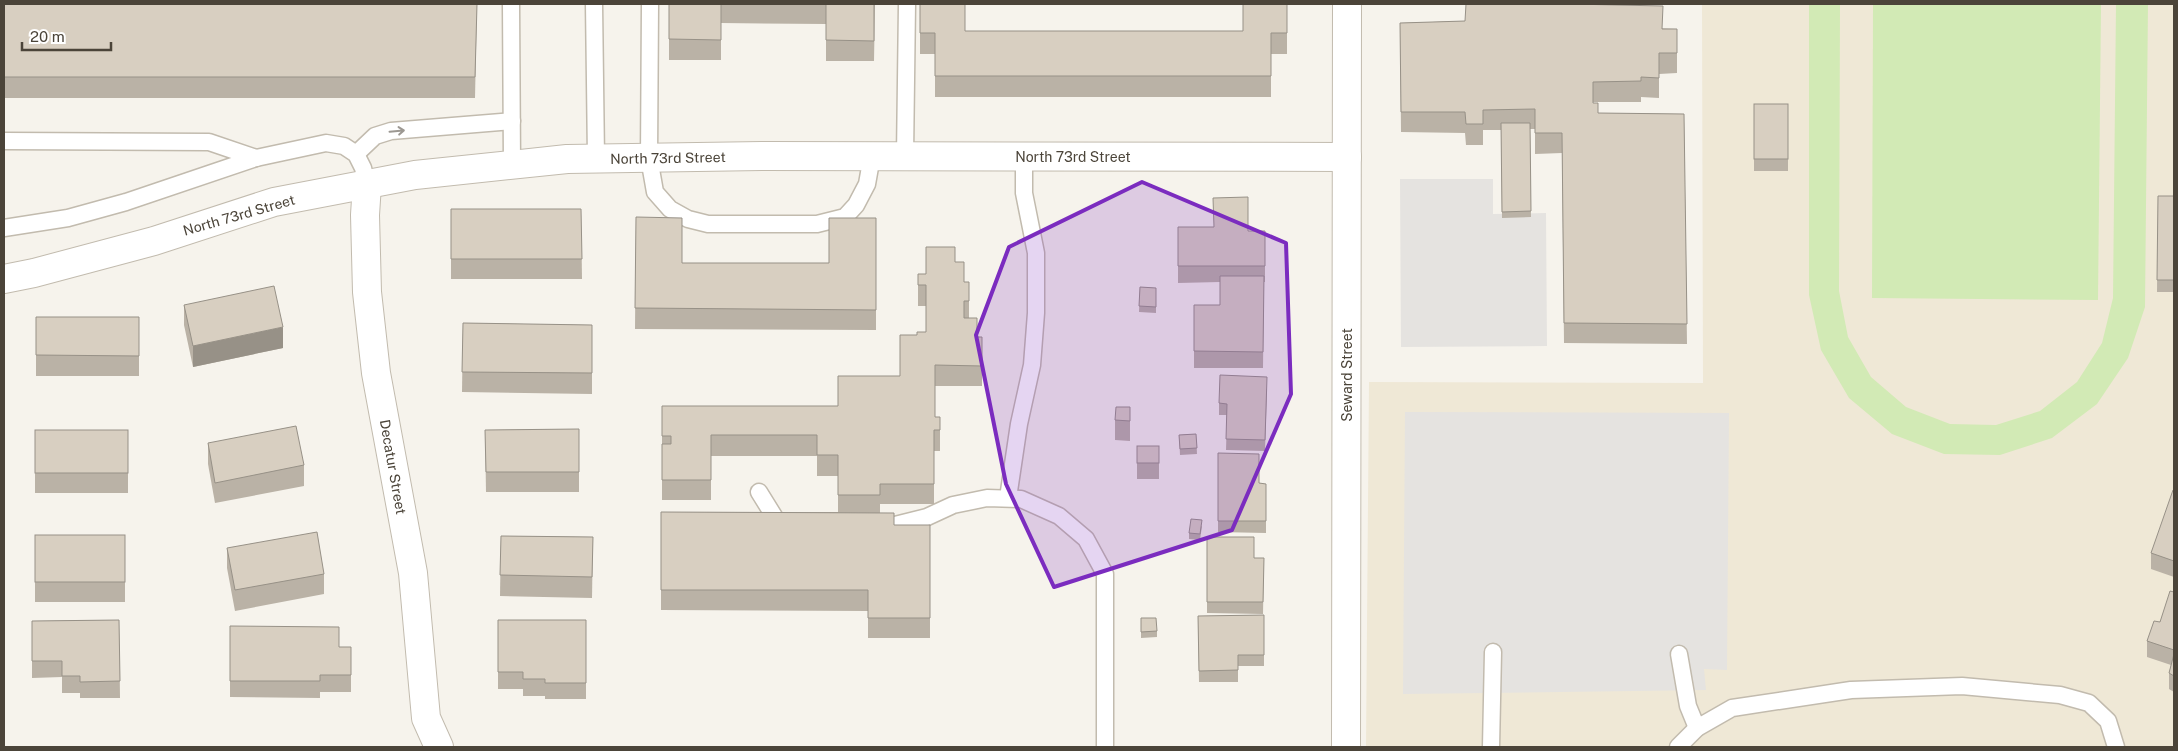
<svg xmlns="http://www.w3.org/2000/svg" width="2178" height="751" font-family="'Public Sans',sans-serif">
<rect width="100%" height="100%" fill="#f6f3ec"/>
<!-- education -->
<polygon fill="#efe8d6" points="1702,4 2174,4 2174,747 1366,747 1369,382 1703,383"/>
<!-- green -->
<g fill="#d2eab5">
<polygon points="1809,4 1840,4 1839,291 1848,337 1871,377 1906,407 1950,424 1996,425 2040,411 2077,382 2102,343 2113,298 2116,4 2148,4 2145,307 2128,358 2097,404 2052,438 2000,455 1944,454 1892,434 1849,398 1821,350 1809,295"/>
<polygon points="1873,4 2101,4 2098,300 1872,298"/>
</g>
<!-- parking -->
<g fill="#e5e3e0">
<polygon points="1400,179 1493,179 1493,214 1546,213 1547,346 1401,347"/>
<polygon points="1405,412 1729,413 1727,670 1704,669 1706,690 1403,694"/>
</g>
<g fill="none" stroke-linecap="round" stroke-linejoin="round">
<!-- lane casing -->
<g stroke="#c2bbae" stroke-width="19">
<g id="lane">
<polyline points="511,4 512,165"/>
<polyline points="594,4 596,159"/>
<polyline points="650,4 649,158 655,192 670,209 688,219 708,224 817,224 845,217 856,205 867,184 872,156"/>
<polyline points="4,141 209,142 256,158"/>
<polyline points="356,154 375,136 391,131 512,121"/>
<polyline points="905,156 907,4"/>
<polyline points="4,228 68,218 126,202 256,158 326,143 344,146 356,154 363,168 367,184"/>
<polyline points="759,492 777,521 788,522"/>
<polyline points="1008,498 1019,424 1032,365 1036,313 1036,253 1024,193 1024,156"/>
<polyline points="873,525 891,526 927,517 953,505 987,498 1021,499 1059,516 1086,539 1105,574 1105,747"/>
<polyline points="1679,654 1688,706 1697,728"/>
<polyline points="1491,747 1493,652"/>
<polyline points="1678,747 1697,728 1732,708 1851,690 1962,686 2060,695 2089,703 2108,721 2116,747"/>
</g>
</g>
<!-- street casing -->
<g stroke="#c2bbae" stroke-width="30">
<g id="street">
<polyline points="367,184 365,215 367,292 376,373 413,573 426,718 439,747"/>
<polyline points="4,279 34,273 154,241 274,202 415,175 567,159 762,156 1347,157"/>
<polyline points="1346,747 1347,4"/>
</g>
</g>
<!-- lane -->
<use href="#lane" stroke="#fff" stroke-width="16"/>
<!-- street -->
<use href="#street" stroke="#fff" stroke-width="28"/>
</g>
<!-- wall -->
<g fill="#bab2a6">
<polygon points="4,4 477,4 475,98 4,98"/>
<polygon points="669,4 875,4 874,61 826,61 826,24 721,23 721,60 669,60"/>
<polygon points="920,4 965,31 1243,31 1287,4 1287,54 1271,54 1271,97 935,97 935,54 920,54"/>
<polygon points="1465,21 1677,29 1677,73 1659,74 1659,98 1641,97 1641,102 1593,102 1598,113 1684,114 1687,344 1564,343 1562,153 1535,154 1535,129 1530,129 1531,217 1502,218 1501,130 1483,130 1483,145 1466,145 1465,133 1401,132 1400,23"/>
<rect x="1754" y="104" width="34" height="67"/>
<polygon points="2158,196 2174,196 2174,292 2157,292"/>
<polygon points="451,209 581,209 582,279 451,279"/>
<polygon points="636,217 682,263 829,263 876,218 876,330 635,329"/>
<polygon points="1178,227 1248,231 1265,231 1265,282 1264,282 1263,368 1194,368 1194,305 1220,305 1220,282 1178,283"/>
<polygon points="955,262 964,282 969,282 969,318 977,337 982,337 982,386 935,386 935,417 940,417 940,451 934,451 934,504 880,504 880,513 894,525 930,525 930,638 868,638 868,611 661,610 661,512 838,512 838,476 817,476 817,456 711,456 711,500 662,500 662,406 838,406 900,376 917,335 926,332 926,306 918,306 918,274 926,274"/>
<polygon points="1140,287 1156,288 1156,313 1139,312"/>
<polygon points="184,305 283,348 193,367 184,325"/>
<rect x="36" y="317" width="103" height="59"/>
<polygon points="463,323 592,325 592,394 462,392"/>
<polygon points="1267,389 1265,451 1226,450 1227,415 1219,415 1219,403"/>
<polygon points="1130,407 1130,441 1115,440 1115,420"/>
<polygon points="579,429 579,492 486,492 485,430"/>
<rect x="35" y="430" width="93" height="63"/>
<polygon points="1196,434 1197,454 1180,455 1179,435"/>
<polygon points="208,443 304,465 304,486 215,503 208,464"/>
<rect x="1137" y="446" width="22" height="33"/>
<polygon points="1218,453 1259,483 1266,484 1266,533 1218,532"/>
<polygon points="2174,491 2174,577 2151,569 2151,553"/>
<polygon points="1202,526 1200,540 1189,539 1189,533"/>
<rect x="35" y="535" width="90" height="67"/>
<polygon points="501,536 593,537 592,598 500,596"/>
<polygon points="1207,537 1254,558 1264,558 1263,614 1207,613"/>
<polygon points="227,548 324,574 324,594 235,611 227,568"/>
<polygon points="2174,592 2174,692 2169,689 2169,673 2171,665 2147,657 2147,641 2160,622"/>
<polygon points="1264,615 1264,666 1238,666 1238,682 1199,682 1198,616"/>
<polygon points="1141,618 1157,631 1157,637 1141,638"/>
<polygon points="119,620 120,698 80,698 80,693 62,693 62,677 32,678 32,621"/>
<polygon points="498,620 586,620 586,699 545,699 545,696 523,696 523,689 498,689"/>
<polygon points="230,626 339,647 351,647 351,692 320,692 320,698 230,697"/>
</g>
<!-- shaded-wall -->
<polygon fill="#979187" points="283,327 283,348 193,367 193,346"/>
<!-- building -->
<g fill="#d8cfc1" stroke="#979187">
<polygon points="4,4 477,4 475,77 4,77"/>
<polygon points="669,4 721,4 721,40 669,39"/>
<polygon points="795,4 874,4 874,41 826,40 826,4"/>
<polygon points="920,4 965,4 965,31 1243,31 1243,4 1287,4 1287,33 1271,33 1271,76 935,76 935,33 920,33"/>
<polygon points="1466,4 1571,4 1663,6 1662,29 1677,29 1677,53 1659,53 1659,78 1641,77 1641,81 1593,82 1593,103 1598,103 1598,113 1684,114 1687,324 1564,323 1562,133 1535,133 1535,109 1483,110 1483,124 1466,124 1465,112 1401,112 1400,23 1465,21"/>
<rect x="1754" y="104" width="34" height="55"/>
<polygon points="1501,123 1530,123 1531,211 1502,212"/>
<polygon points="2158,196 2174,196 2174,280 2157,280"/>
<polygon points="1248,197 1248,231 1265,231 1265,266 1178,266 1178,227 1214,227 1213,198"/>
<polygon points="451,209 581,209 582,259 451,259"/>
<polygon points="636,217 682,218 682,263 829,263 829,218 876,218 876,310 635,308"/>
<polygon points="926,247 955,247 955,262 964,262 964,282 969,282 969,301 964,301 964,318 977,318 977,337 982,337 982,366 935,365 935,417 940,417 940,430 934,430 934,484 880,484 880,495 838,495 838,455 817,455 817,435 711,435 711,480 662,480 662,444 671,444 671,436 662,436 662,406 838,406 838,376 900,376 900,335 917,335 917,332 926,332 926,285 918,285 918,274 926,274"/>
<polygon points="1220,276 1264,276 1263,352 1194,351 1194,305 1220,305"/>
<polygon points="274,286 283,327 193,346 184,305"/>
<polygon points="1140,287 1156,288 1156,307 1139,306"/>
<polygon points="36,317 139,317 139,356 36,355"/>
<polygon points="463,323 592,325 592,373 462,372"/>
<polygon points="1220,375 1267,377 1265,440 1226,439 1227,404 1219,403"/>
<polygon points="1116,407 1130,407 1130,421 1115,420"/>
<polygon points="296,426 304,465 215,483 208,443"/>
<polygon points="579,429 579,472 486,472 485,430"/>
<rect x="35" y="430" width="93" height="43"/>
<polygon points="1196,434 1197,448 1180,449 1179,435"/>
<rect x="1137" y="446" width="22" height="17"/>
<polygon points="1218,453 1259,454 1259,483 1266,484 1266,521 1218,521"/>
<polygon points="2173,490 2174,491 2174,561 2151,553"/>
<polygon points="661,512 894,513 894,525 930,525 930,618 868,618 868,590 661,590"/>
<polygon points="1191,519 1202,520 1200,534 1189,533"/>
<polygon points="317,532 324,574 235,590 227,548"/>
<rect x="35" y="535" width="90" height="47"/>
<polygon points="501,536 593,537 592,577 500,575"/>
<polygon points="1207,537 1254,537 1254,558 1264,558 1263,602 1207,602"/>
<polygon points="2170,591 2174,592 2174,650 2147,641 2154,621 2160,622"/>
<polygon points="1264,615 1264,655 1238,655 1238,670 1199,671 1198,616"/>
<polygon points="1141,618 1156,618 1157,631 1141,632"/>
<polygon points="119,620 120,681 80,682 80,676 62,676 62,661 32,661 32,621"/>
<polygon points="498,620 586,620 586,683 545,683 545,679 523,679 523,672 498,672"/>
<polygon points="230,626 339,627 339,647 351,647 351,675 320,675 320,681 230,681"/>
<polygon points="2174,654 2174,676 2169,673"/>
</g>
<!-- one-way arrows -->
<defs><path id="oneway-shaft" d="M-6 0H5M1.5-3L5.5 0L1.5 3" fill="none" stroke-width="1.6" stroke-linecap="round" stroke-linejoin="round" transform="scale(1.25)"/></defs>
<use stroke="#9c9892" href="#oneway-shaft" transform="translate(397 131) rotate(-5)"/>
<!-- marked area -->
<path fill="#7b2cbf" fill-opacity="0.2" stroke="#7b2cbf" stroke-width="4" stroke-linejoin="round" d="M1142 182 1286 243 1291 394 1232 530 1054 587 1006 484 976 335 1009 247Z"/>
<g text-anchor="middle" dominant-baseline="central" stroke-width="4" stroke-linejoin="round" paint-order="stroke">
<!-- street labels -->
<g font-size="14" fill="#4b4439" stroke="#fff">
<text x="1073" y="157">North 73rd Street</text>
<text transform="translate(668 158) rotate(-1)">North 73rd Street</text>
<text transform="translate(239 215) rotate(-16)">North 73rd Street</text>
<text transform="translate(1347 375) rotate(-90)">Seward Street</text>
<text transform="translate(393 467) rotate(80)">Decatur Street</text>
</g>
</g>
<!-- border -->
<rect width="2178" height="751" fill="none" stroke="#4b4439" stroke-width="10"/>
<!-- scale -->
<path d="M22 42v8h89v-8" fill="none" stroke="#4b4439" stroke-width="2.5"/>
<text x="30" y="42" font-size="15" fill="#4b4439" stroke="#ffffff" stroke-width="4" paint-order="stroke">20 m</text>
</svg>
